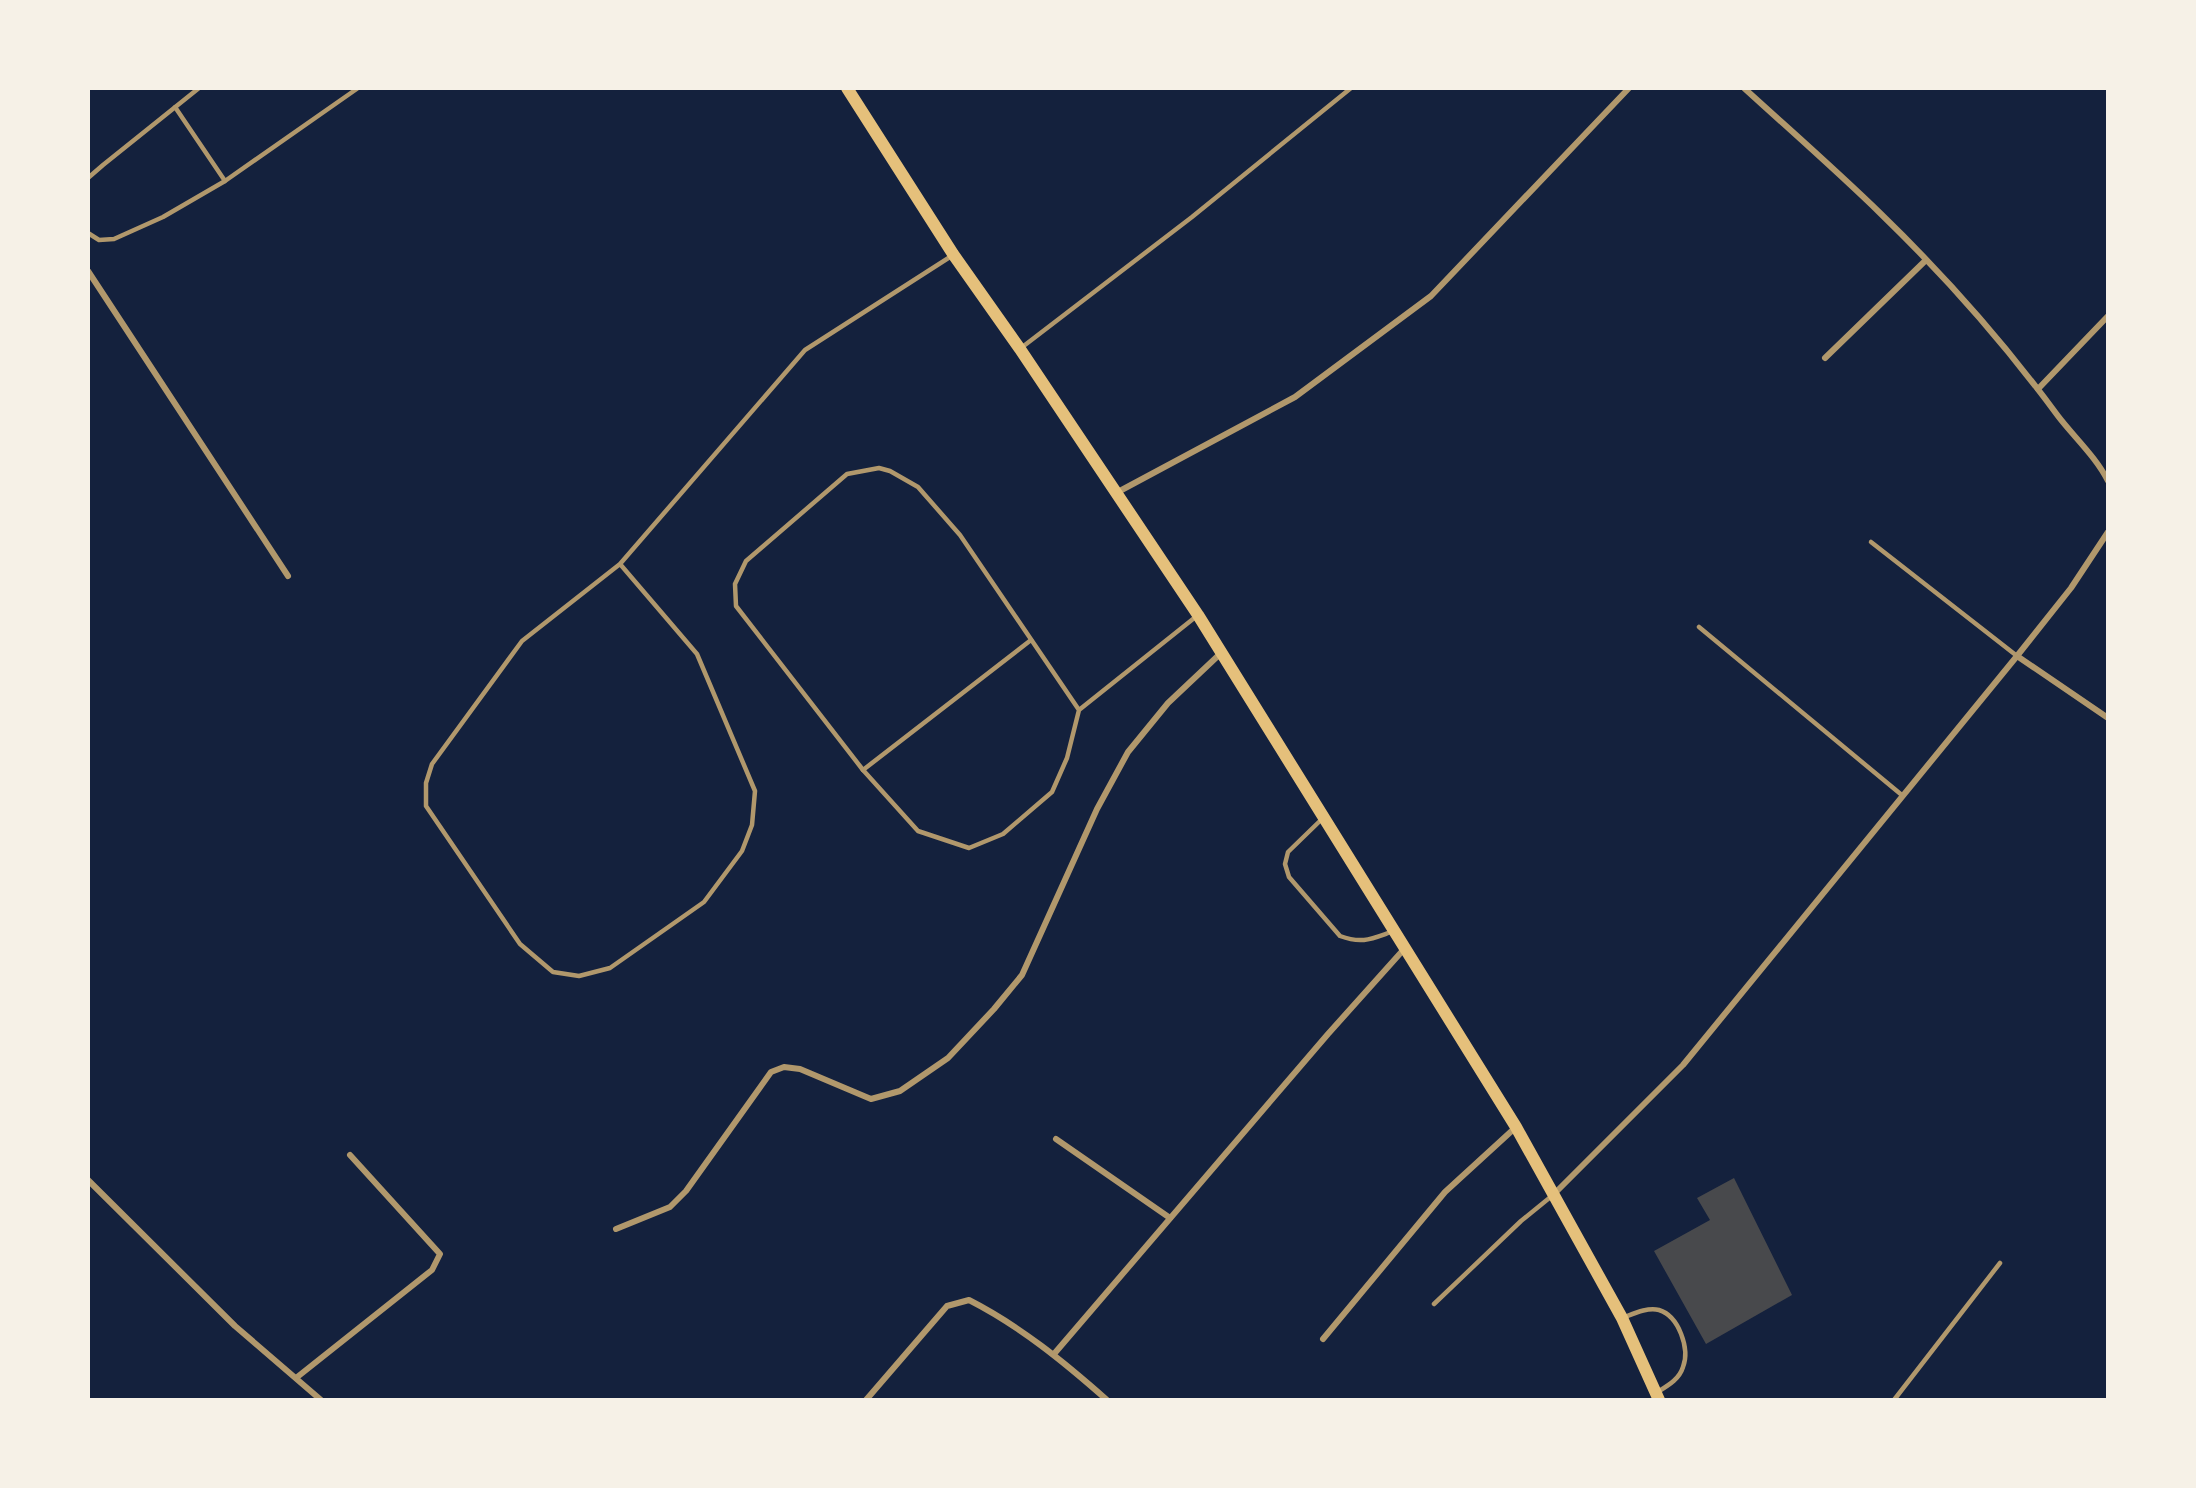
<svg xmlns="http://www.w3.org/2000/svg" width="2196" height="1488" font-family="'Sofia Sans Condensed',sans-serif">
<rect width="100%" height="100%" fill="#14213d"/>
<!-- building -->
<polygon fill="#48494c" points="1734,1178 1792,1295 1706,1344 1654,1251 1710,1220 1697,1198"/>
<g fill="none" stroke-linecap="round" stroke-linejoin="round">
<!-- service -->
<g stroke="#b1986c" stroke-width="4.5">
<polyline points="175,107 225,181"/>
<polyline points="88,178 103,165 199,88"/>
<polyline points="88,233 99,240 114,239 163,217 225,181 358,88"/>
<polyline points="1021,348 1192,217 1351,88"/>
<polyline points="1871,542 2017,656"/>
<polyline points="620,564 697,654 755,791 752,825 742,851 704,902 610,968 579,976 553,972 520,944 426,806 426,783 432,764 522,641 620,564 805,350 953,255"/>
<polyline points="1699,627 1903,796"/>
<polyline points="1079,710 960,535 918,487 890,471 879,468 847,474 746,561 735,584 736,606 863,770 918,831 969,848 1003,834 1052,792 1067,758 1079,710 1198,615"/>
<polyline points="863,770 1031,640"/>
<path d="M1323 818 1288 852 1285 864 1289 877 1340 936C1362 944 1371 939 1391 932"/>
<polyline points="1434,1304 1521,1221 1553,1195"/>
<path d="M1622 1318C1633 1314 1647 1307 1659 1310 1679 1316 1690 1349 1683 1367 1679 1380 1667 1386 1656 1393"/>
<polyline points="1894,1400 2000,1263"/>
</g>
<!-- minor -->
<g stroke="#b1986c" stroke-width="6">
<path d="M1744 88C1790 130 1837 171 1881 214 1945 276 2005 344 2058 416 2074 437 2096 457 2108 481"/>
<polyline points="88,271 288,576"/>
<polyline points="1825,358 1926,260"/>
<polyline points="2038,389 2108,316"/>
<polyline points="1116,493 1295,397 1431,296 1629,88"/>
<polyline points="2017,656 2108,718"/>
<polyline points="1056,1139 1170,1218"/>
<polyline points="88,1180 235,1326 321,1400"/>
<polyline points="1554,1194 1683,1065 2017,656 2071,588 2108,532"/>
<polyline points="616,1229 670,1207 686,1191 771,1072 784,1067 800,1069 871,1099 900,1091 948,1058 994,1009 1022,975 1097,809 1128,752 1168,703 1221,653"/>
<polyline points="1323,1339 1445,1192 1516,1127"/>
<polyline points="1054,1354 1328,1034 1405,948"/>
<polyline points="296,1378 432,1270 440,1254 350,1155"/>
<path d="M866 1400 947 1306 969 1300C1020 1326 1064 1362 1107 1400"/>
</g>
<!-- secondary -->
<polyline stroke="#e5c07b" stroke-width="12" points="847,88 953,254 1020,349 1198,615 1516,1127 1622,1318 1659,1400"/>
</g>
<!-- border -->
<rect width="2196" height="1488" fill="none" stroke="#f6f1e7" stroke-width="180"/>
</svg>
